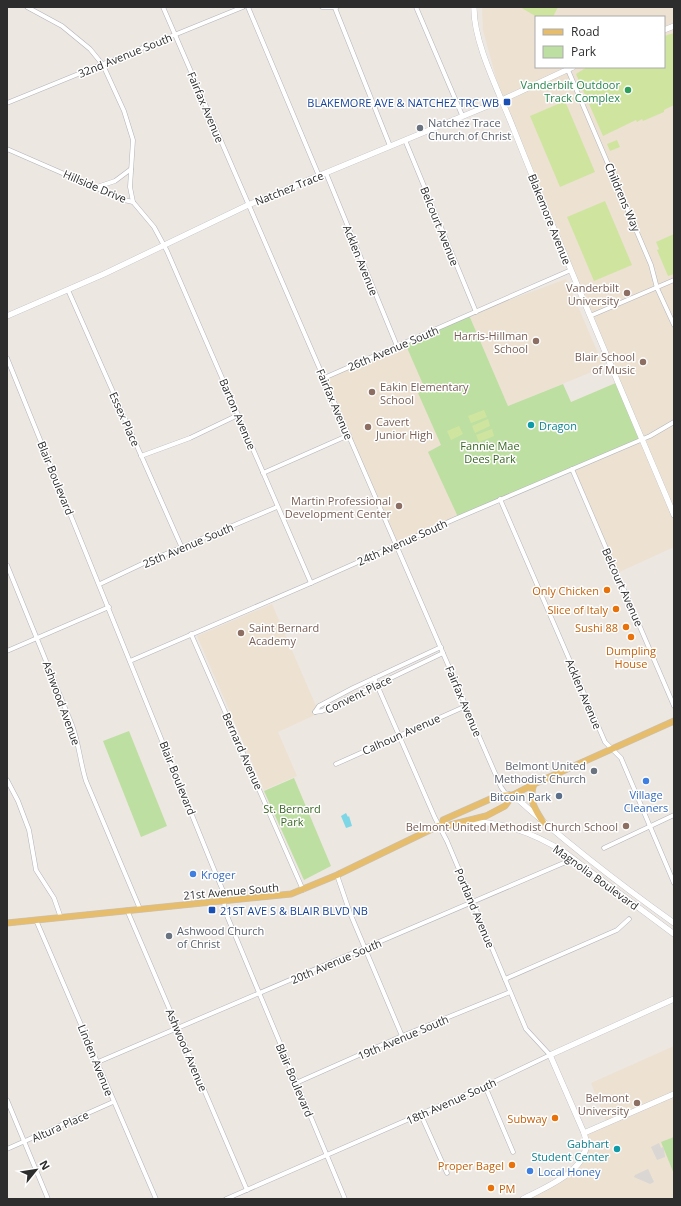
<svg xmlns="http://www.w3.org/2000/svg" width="681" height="1206" font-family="'Open Sans',sans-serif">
<rect width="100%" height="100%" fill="#ede7e1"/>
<!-- education -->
<g fill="#ede1d2" fill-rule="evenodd">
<path d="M482 7H674V547L617 573 572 469 642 440 502 100 483 30ZM536 17H664V67H536Z"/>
<polygon points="566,279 604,367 508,406 469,315"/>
<polygon points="417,337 491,503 396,545 324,378"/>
<polygon points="272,604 319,713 278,732 297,776 264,790 197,636"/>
<polygon points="674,1046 674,1199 523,1199 569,1174 584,1152 584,1133 607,1123 591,1083"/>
</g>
<!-- green -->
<g fill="#bedfa2">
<polygon points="469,315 508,406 563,384 571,402 618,382 642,439 458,517 428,452 441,445 418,393 425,389 405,343"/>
<polygon points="129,731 167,826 141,837 103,741"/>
<polygon points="294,778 331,866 304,880 264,791"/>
<polygon points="674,1137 674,1174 661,1142"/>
</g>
<!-- pitch -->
<g fill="#cfe59f">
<polygon points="520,7 558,7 553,17 537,17"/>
<polygon points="674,33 674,105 664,110 664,112 643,121 642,119 637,122 636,120 603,136 576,74 587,67 664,67 664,36"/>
<polygon points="565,101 595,172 560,187 530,116"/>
<polygon points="617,140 620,147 610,151 607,144"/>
<polygon points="605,201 632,265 594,281 567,217"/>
<polygon points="674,234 674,274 668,276 657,250 659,249 656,242"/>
<polygon points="484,410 487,417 471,423 468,416"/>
<polygon points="488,419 490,426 475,433 472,426"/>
<polygon points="459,426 463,434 451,440 447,431"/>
<polygon points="492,429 494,436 479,442 476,435"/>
</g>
<!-- plaza -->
<g fill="#dad6d3">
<polygon points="659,1143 661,1148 663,1147 664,1149 665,1157 657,1160 651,1147"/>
<polygon points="648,1169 654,1182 650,1184 634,1177 635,1175"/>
</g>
<!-- water -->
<polygon fill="#7dd6e6" points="346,813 348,817 349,816 352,826 346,828 341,816"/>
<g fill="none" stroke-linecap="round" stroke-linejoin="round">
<!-- street casing -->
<g stroke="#b1b4bc" stroke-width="5">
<g id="street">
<polyline points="27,7 62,26 90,49 103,65 124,111 133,140 130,187 133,202"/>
<polyline points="163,7 501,787 505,793 509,794"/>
<polyline points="248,7 319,176"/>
<polyline points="322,7 337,7"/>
<polyline points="416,7 462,115"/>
<polyline points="335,8 390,146"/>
<polyline points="568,70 651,265 657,288 674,325"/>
<polyline points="7,103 243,7"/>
<polyline points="405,140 476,312"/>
<polyline points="7,149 124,200 133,202 154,227 167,251 311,583"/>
<polyline points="326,173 397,346"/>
<polyline points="97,187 115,181 131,169"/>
<polyline points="68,290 182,548"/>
<polyline points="590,316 674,280"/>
<polyline points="7,358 213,867 223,891 225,911 345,1199"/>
<polyline points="324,378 571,270"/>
<polyline points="141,456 190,438 238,415"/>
<polyline points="572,469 674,706"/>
<polyline points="263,473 349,435"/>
<polyline points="500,499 605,742 621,758 674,883"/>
<path d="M7 565 72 725C79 743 80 762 86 781L140 909"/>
<polyline points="100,584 142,564 277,507"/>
<polyline points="191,634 303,890"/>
<polyline points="7,651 109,607"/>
<polyline points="130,661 311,583 455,519 650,436 674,422"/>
<polyline points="315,712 319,706 353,688 441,647"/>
<polyline points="315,712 322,711 443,653"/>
<polyline points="336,764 466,706"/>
<polyline points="7,780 18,801 29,830 36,870 54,898 61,918"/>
<polyline points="604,848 674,815"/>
<polyline points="337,875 350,913 402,1036"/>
<polyline points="127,910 247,1190"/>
<polyline points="36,920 156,1199"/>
<polyline points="505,979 617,930 629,919"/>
<polyline points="98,1062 573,859"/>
<polyline points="296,1083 402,1036 510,992"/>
<polyline points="485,1086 513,1152"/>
<polyline points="7,1100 48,1199"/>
<polyline points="421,1115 447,1173"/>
<polyline points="7,1149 113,1102"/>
<polyline points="226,1199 485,1086 550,1055 526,1029 447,841 435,818 374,678"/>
</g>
</g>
<!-- secondary casing -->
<g stroke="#b1b4bc" stroke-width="6">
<g id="secondary">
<path d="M474 7C473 43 501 96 514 130 565 259 620 387 674 515"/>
<polyline points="664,30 674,26"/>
<polyline points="7,316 104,274 248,205 502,100 573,67"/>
<path d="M513 795C564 841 618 883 674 923"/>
<path d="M467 821C505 823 532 832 564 852L674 934"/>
<polyline points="584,1133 674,1094"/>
<path d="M523 1199C546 1187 597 1168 584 1133L550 1055 674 999"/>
</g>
</g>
<!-- primary casing -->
<g stroke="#c4c4c4" stroke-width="7">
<g id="primary">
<path d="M534 784C528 800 535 809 543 822"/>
<polyline points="442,825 443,820 497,796 513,795"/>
<polyline points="7,923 291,894 337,875 438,826 446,826 486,816 505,806 513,795 534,784 674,721"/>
</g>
</g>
<!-- street -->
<use href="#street" stroke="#fff" stroke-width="4"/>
<!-- secondary -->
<use href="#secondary" stroke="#fff" stroke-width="5.5"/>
<!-- primary -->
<use href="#primary" stroke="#e6bc6d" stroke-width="6"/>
</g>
<!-- markers -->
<circle fill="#2e9e5b" stroke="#fff" stroke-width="1.5" cx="628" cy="90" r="4"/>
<g fill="#1a4fb4" stroke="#fff" stroke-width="1.5">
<rect x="503" y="98" width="8" height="8" rx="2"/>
<rect x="208" y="906" width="8" height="8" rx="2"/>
</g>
<g fill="#6b7280" stroke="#fff" stroke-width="1.5">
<circle cx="420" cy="128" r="4"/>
<circle cx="594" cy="771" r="4"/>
<circle cx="169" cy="936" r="4"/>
</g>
<g fill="#8d6e63" stroke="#fff" stroke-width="1.5">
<circle cx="627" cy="293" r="4"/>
<circle cx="536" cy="341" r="4"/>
<circle cx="643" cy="362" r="4"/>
<circle cx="372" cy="392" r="4"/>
<circle cx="368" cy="427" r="4"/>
<circle cx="399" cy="506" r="4"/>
<circle cx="241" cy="633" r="4"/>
<circle cx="626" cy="826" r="4"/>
<circle cx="637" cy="1103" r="4"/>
</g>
<g fill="#0f9aa8" stroke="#fff" stroke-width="1.5">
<circle cx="531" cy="425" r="4"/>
<circle cx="617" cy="1149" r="4"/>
</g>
<g fill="#e8710a" stroke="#fff" stroke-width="1.5">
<circle cx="607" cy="590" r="4"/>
<circle cx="616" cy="609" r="4"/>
<circle cx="626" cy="627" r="4"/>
<circle cx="631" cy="637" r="4"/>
<circle cx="555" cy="1118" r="4"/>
<circle cx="512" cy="1165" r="4"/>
<circle cx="491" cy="1188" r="4"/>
</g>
<g fill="#3f7fe0" stroke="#fff" stroke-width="1.5">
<circle cx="646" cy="781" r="4"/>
<circle cx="193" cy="874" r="4"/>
<circle cx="530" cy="1171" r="4"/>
</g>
<circle fill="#5c6f8a" stroke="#fff" stroke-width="1.5" cx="559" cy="796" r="4"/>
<g text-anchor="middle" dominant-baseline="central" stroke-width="3" stroke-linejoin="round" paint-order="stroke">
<!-- street labels -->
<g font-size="11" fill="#2d2d2d" stroke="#fff">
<text transform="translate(125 55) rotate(-22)">32nd Avenue South</text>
<text transform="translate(206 107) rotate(67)">Fairfax Avenue</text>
<text transform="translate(95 186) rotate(23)">Hillside Drive</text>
<text transform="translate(289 188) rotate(-22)">Natchez Trace</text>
<text transform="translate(623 197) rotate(67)">Childrens Way</text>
<text transform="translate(550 219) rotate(68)">Blakemore Avenue</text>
<text transform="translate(440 226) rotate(68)">Belcourt Avenue</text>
<text transform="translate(361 260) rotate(68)">Acklen Avenue</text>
<text transform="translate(393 348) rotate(-23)">26th Avenue South</text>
<text transform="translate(335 404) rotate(67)">Fairfax Avenue</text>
<text transform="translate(238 414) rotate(67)">Barton Avenue</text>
<text transform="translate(125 419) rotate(66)">Essex Place</text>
<text transform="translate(56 478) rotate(68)">Blair Boulevard</text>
<text transform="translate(402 542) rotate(-24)">24th Avenue South</text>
<text transform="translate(188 545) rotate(-23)">25th Avenue South</text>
<text transform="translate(623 587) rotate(66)">Belcourt Avenue</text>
<text transform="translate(358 694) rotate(-26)">Convent Place</text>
<text transform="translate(584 694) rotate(67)">Acklen Avenue</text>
<text transform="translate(464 701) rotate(67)">Fairfax Avenue</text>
<text transform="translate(62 703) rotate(70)">Ashwood Avenue</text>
<text transform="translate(401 734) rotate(-24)">Calhoun Avenue</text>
<text transform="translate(243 751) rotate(66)">Bernard Avenue</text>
<text transform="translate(178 778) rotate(68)">Blair Boulevard</text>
<text transform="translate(596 877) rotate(36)">Magnolia Boulevard</text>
<text transform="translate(231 891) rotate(-5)">21st Avenue South</text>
<text transform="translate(475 908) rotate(67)">Portland Avenue</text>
<text transform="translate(336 961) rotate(-23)">20th Avenue South</text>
<text transform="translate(403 1037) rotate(-23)">19th Avenue South</text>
<text transform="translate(187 1050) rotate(67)">Ashwood Avenue</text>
<text transform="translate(96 1060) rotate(68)">Linden Avenue</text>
<text transform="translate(295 1080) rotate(67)">Blair Boulevard</text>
<text transform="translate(451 1101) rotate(-24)">18th Avenue South</text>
<text transform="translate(60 1126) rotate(-24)">Altura Place</text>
</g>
<!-- leisure labels -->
<g font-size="11" fill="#27864d" stroke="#fff" text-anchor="end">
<text x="620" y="84">Vanderbilt Outdoor<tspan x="620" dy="13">Track Complex</tspan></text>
</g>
<!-- transit labels -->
<g font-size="11" fill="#164399" stroke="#fff" text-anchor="end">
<text x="499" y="102">BLAKEMORE AVE &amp; NATCHEZ TRC WB</text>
<text x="220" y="910" text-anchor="start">21ST AVE S &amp; BLAIR BLVD NB</text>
</g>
<!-- worship labels -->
<g font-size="11" fill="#5b616d" stroke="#fff" text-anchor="start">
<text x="428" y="122">Natchez Trace<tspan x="428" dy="13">Church of Christ</tspan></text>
<text x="586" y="765" text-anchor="end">Belmont United<tspan x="586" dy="13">Methodist Church</tspan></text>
<text x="177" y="930">Ashwood Church<tspan x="177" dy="13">of Christ</tspan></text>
</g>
<!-- education labels -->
<g font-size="11" fill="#785e54" stroke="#fff" text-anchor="end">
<text x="619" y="287">Vanderbilt<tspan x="619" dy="13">University</tspan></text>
<text x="528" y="335">Harris-Hillman<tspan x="528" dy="13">School</tspan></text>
<text x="635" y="356">Blair School<tspan x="635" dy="13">of Music</tspan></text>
<text x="380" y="386" text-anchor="start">Eakin Elementary<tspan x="380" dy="13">School</tspan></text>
<text x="376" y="421" text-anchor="start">Cavert<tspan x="376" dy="13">Junior High</tspan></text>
<text x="391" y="500">Martin Professional<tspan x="391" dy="13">Development Center</tspan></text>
<text x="249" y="627" text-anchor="start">Saint Bernard<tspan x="249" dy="13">Academy</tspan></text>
<text x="618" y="826">Belmont United Methodist Church School</text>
<text x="629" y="1097">Belmont<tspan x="629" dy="13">University</tspan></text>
</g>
<!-- culture labels -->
<g font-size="11" fill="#0d838f" stroke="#fff" text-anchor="start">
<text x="539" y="425">Dragon</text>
<text x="609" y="1143" text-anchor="end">Gabhart<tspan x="609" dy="13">Student Center</tspan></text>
</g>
<!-- park labels -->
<g font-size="11" fill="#376621" stroke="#fff">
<text x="490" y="445">Fannie Mae<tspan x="490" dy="13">Dees Park</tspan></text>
<text x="292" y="808">St. Bernard<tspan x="292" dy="13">Park</tspan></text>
</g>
<!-- food labels -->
<g font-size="11" fill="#c56008" stroke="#fff" text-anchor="end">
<text x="599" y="590">Only Chicken</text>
<text x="608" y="609">Slice of Italy</text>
<text x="618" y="627">Sushi 88</text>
<text x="631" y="650" text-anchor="middle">Dumpling<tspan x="631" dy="13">House</tspan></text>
<text x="547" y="1118">Subway</text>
<text x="504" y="1165">Proper Bagel</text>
<text x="499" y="1188" text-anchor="start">PM</text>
</g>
<!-- shop labels -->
<g font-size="11" fill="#366cbe" stroke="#fff" text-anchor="start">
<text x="646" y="794" text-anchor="middle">Village<tspan x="646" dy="13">Cleaners</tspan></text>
<text x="201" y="874">Kroger</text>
<text x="538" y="1171">Local Honey</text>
</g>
<!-- service labels -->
<g font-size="11" fill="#4e5e75" stroke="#fff" text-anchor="end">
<text x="551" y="796">Bitcoin Park</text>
</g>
</g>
<!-- border -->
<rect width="681" height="1206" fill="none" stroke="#2d2d2d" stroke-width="16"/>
<!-- legend -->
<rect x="535" y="16" width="130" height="52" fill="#ffffff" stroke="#ababab"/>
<rect x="543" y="29" width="20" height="6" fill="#e6bc6d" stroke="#ababab"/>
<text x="571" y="36" font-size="12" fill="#2d2d2d">Road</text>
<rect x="543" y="46" width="20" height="12" fill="#bedfa2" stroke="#ababab"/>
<text x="571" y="56" font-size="12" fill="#2d2d2d">Park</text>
<!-- north arrow -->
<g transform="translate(36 1170) rotate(60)" stroke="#ffffff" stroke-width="3" paint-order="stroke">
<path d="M0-3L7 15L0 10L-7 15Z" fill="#2d2d2d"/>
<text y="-6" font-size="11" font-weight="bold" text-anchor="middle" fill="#2d2d2d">N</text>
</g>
</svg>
